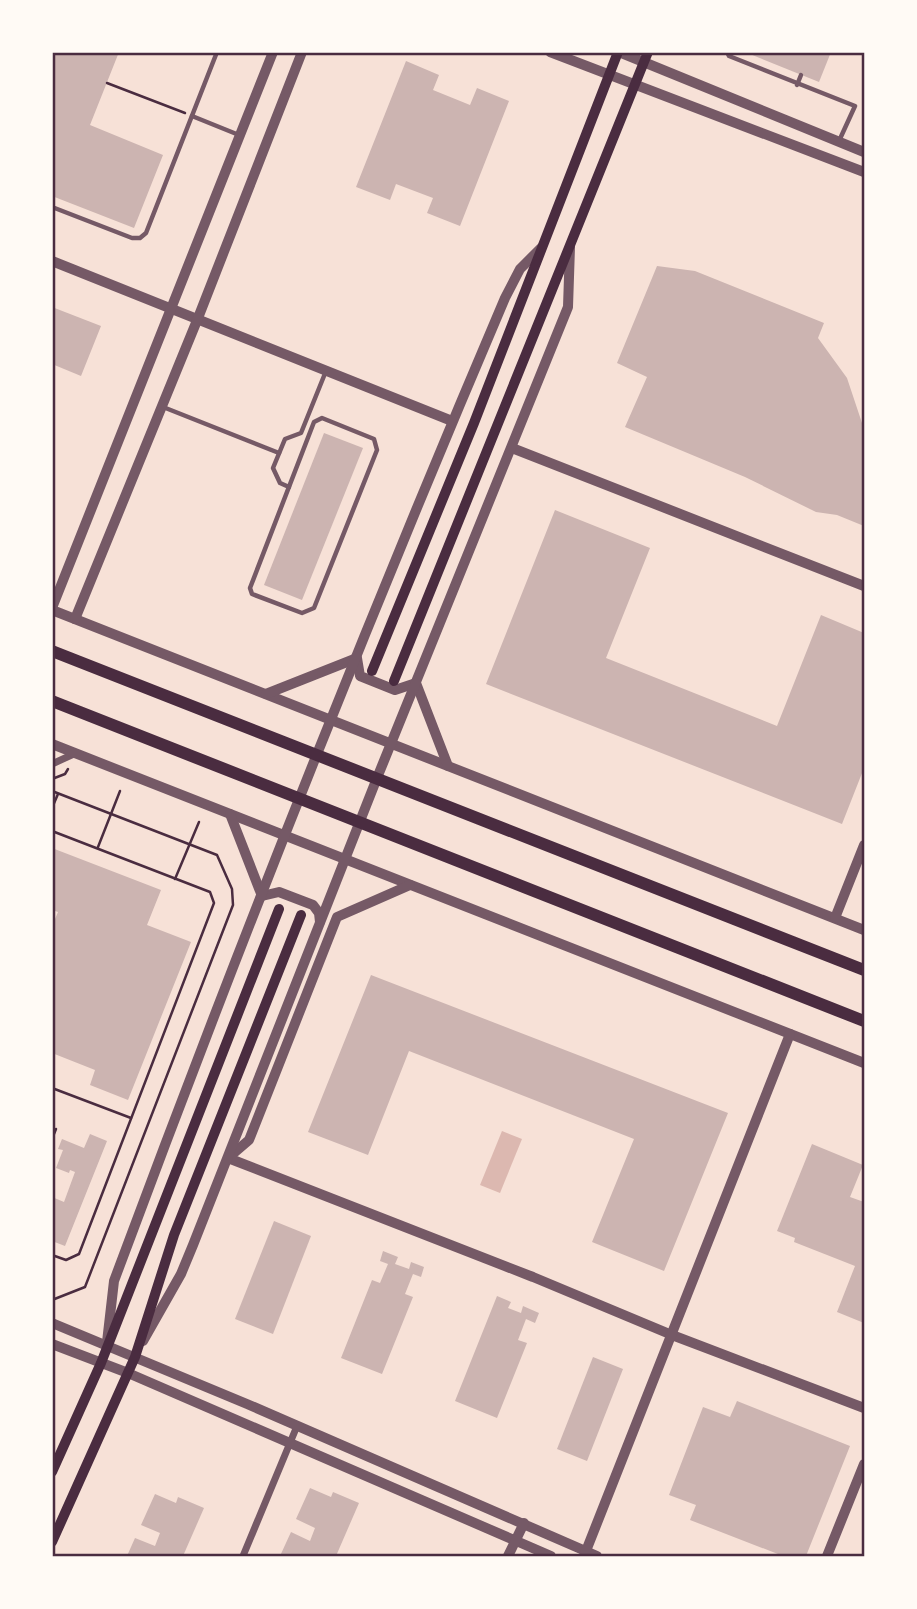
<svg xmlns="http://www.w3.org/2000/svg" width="917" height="1609" font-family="Georgia,serif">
<rect width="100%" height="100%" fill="#f7e1d7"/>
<!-- water -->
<polygon fill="#dcb8b0" points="502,1131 522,1139 500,1193 480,1185"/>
<!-- building -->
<g fill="#ccb4b1">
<polygon points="52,52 119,52 90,125 163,155 134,228 52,196"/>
<polygon points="745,52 831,52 819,82"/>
<polygon points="406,61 439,75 433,90 470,105 477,88 509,101 460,226 427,213 433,198 396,184 390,200 356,187"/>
<polygon points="657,266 695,271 824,323 818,338 847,378 863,426 864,526 837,515 816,512 745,477 625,427 647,377 617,363"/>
<polygon points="52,307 101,326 81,376 52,364"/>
<polygon points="324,433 363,448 302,600 264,585"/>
<polygon points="555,510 650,548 606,658 777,726 821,615 864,633 864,768 842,824 486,684"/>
<polygon points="52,848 161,890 147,925 191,942 128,1100 90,1085 95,1070 52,1053 52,926 58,912 52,910"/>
<polygon points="371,975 728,1113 664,1271 592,1242 634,1139 409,1051 368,1155 308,1132"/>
<polygon points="90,1134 107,1141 65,1246 52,1241 55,1226 52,1225 52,1197 64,1202 75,1172 70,1170 69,1173 56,1168 63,1150 58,1149 62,1139 84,1148"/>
<polygon points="812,1144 863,1165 850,1197 864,1202 864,1323 837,1312 855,1266 794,1242 795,1238 777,1231"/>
<polygon points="274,1221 311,1236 273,1334 235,1319"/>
<polygon points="383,1251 398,1257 395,1264 409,1269 411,1262 424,1267 421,1277 413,1274 405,1294 413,1297 382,1374 341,1358 372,1280 380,1283 388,1264 380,1261"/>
<polygon points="497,1296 511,1302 508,1308 521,1313 523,1306 539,1313 535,1323 526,1319 518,1340 527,1343 497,1418 455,1401"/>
<polygon points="593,1357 623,1369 587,1461 557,1449"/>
<polygon points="737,1401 850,1446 806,1556 783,1556 690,1520 696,1505 669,1495 703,1407 730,1417"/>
<polygon points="310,1488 331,1497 333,1492 359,1503 336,1556 280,1556 291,1532 310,1541 315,1528 296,1519"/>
<polygon points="155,1494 176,1503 178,1497 204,1508 183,1556 127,1556 135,1538 155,1546 160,1533 141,1525"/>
</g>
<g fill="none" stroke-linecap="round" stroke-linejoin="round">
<!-- path -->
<g stroke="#4a2c40" stroke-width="2.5">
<polyline points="107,83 185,113"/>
<polyline points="52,779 65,774 68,769"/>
<polyline points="52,791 217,855 232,889 233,905 85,1287 52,1300"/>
<polyline points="52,808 58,794"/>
<polyline points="52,831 210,892 214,903 79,1254 66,1260 52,1255"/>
<polyline points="98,847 120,791"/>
<polyline points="175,879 199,822"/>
<polyline points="52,1088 131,1118"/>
<polyline points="52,1139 56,1129"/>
</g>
<!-- service -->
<g stroke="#755966" stroke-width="4.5">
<polyline points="727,52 729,56 855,106 839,141"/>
<polyline points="797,85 801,75"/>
<polyline points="192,116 239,135"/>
<polyline points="52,207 132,238 140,238 146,233 217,52"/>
<polyline points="163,407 279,453"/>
<polygon points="322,418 374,439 377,450 314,608 302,613 252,594 250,588 314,422"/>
<polyline points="289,487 280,483 273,468 285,439 301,433 326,371"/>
</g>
<!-- minor -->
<g stroke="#755966" stroke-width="7">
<polyline points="52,764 76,753"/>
<polyline points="243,1556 297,1426"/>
</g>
<!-- tertiary -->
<g stroke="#755966" stroke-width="10">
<polyline points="550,52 864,172"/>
<polyline points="619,52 864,152"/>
<polyline points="52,261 452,421"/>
<polyline points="512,448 864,586"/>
<polyline points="52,608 273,52"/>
<polyline points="52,610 864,930"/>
<polyline points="75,619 198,318 302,52"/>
<polyline points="266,694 357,658 360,676 395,690 416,683 448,766"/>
<polyline points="52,744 864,1063"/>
<polyline points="230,814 262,896 279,892 313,905 319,913 320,922"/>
<polyline points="410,885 337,917 249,1140 228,1158 533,1277 672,1335 864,1408"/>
<polyline points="835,918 864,845"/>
<polyline points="52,1323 247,1404 597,1556"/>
<polyline points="143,1341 181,1274 193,1245 377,778 568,307 570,247"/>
<path d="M107 1342 114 1281C237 950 367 622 505 298L520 269 541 248"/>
<polyline points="52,1344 128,1373 551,1556"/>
<polyline points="508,1556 524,1523"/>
<polyline points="584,1556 790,1034"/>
<polyline points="827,1556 864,1464"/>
</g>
<!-- secondary -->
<g stroke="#4a2c40" stroke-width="10">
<polyline points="372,671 474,423 618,52"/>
<polyline points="394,681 648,52"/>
<polyline points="52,1472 101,1363 279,909"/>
<polyline points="52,1542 135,1357 174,1235 301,915"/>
</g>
<!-- primary -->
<g stroke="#4a2c40" stroke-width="12">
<polyline points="52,651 864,970"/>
<polyline points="52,701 864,1021"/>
</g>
</g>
<!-- border -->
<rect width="917" height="1609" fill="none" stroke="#fffaf5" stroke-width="108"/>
<rect x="54" y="54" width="809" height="1501" fill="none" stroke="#4a2c40" stroke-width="2.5"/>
</svg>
